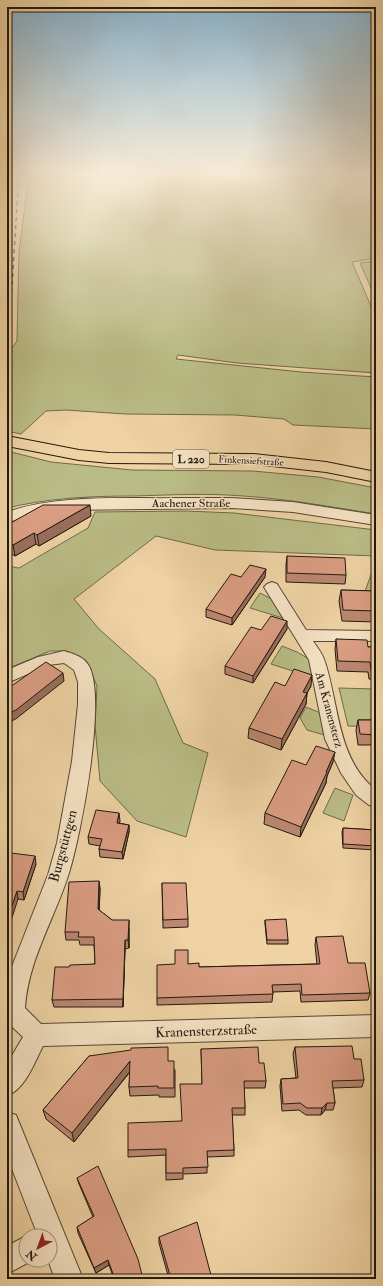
<svg xmlns="http://www.w3.org/2000/svg" width="383" height="1286" font-family="'IM FELL Double Pica',serif">
<rect width="100%" height="100%" fill="#efd3a4"/>
<filter id="stains"><feTurbulence type="fractalNoise" baseFrequency=".005" numOctaves="4"/><feColorMatrix values="0 0 0 0 .2 0 0 0 0 .09 0 0 0 0 .02 0 0 0 .5 -.17"/></filter>
<radialGradient id="worn" r=".72"><stop offset=".6" stop-color="#630" stop-opacity="0"/><stop offset="1" stop-color="#630" stop-opacity=".3"/></radialGradient>
<!-- green -->
<g fill="#babc85" stroke="#6e6a4a">
<polygon points="29,174 376,174 376,258 352,262 376,318 376,373 237,363 178,355 176,359 301,372 376,377 376,429 293,425 284,419 235,415 125,414 66,410 46,411 21,434 7,431 7,355 17,341 19,252"/>
<polygon points="376,261 376,299 360,263"/>
<path d="M7 451 51 462 132 470 253 471 318 477 376 488V514C332 507 288 499 243 496 207 493 170 495 134 496 91 496 49 498 7 508Z"/>
<polygon points="186,511 234,513 376,530 376,556 215,550 156,536 74,599 99,629 155,679 183,743 208,753 186,837 137,821 100,781 95,725 97,686 89,667 67,651 50,651 7,669 7,566 19,568 88,528 95,512"/>
<polygon points="376,561 376,594 364,594"/>
<polygon points="260,593 272,599 286,619 250,608"/>
<polygon points="282,646 297,652 309,659 314,678 271,664"/>
<polygon points="339,688 376,689 376,727 348,726"/>
<polygon points="306,707 323,714 328,736 307,730 300,718"/>
<polygon points="335,788 353,795 344,821 323,813"/>
</g>
<g fill="none" stroke-linecap="round" stroke-linejoin="round">
<!-- minor casing -->
<g stroke="#544834" stroke-width="2">
<g id="minor">
<path d="M272 582 277 584 306 630 376 631V641H313C317 647 323 654 325 662 339 704 337 760 376 790V807L369 805 356 795 341 773 325 739 309 660 264 587 267 584Z"/>
<path d="M64 651C74 654 84 657 89 666 107 700 81 834 69 873 55 918 28 960 25 1008L41 1024 376 1015V1037L43 1046C34 1063 26 1088 7 1096V1064L23 1037 7 1022V979L48 875 57 843 72 761 78 704V682L74 670 64 663 49 665 7 683V670L38 657Z"/>
<polygon points="7,1112 16,1115 83,1279 55,1279 48,1260 50,1260 50,1236 38,1236 7,1156"/>
<polygon points="26,1236 26,1260 33,1260 7,1274 7,1246"/>
</g>
</g>
<!-- tertiary casing -->
<g stroke="#544834" stroke-width="2">
<path id="tertiary" d="M178 498H231L293 502 376 515V525L293 512 231 508 63 510 35 513 7 523V512C59 494 123 499 178 498Z"/>
</g>
<!-- primary casing -->
<g stroke="#21190f" stroke-width="2">
<polygon id="primary" points="7,436 79,450 109,453 253,454 326,462 376,472 376,482 326,472 253,464 109,463 79,460 7,446"/>
</g>
<!-- minor -->
<use href="#minor" fill="#f5e2c4" fill-rule="evenodd"/>
<!-- tertiary -->
<use href="#tertiary" fill="#f5e2c4" fill-rule="evenodd"/>
<!-- primary -->
<use href="#primary" fill="#efd3a4" fill-rule="evenodd"/>
<!-- rail-far1 -->
<polyline stroke="#21190f" stroke-width="1.5" stroke-dasharray="4 4" stroke-linecap="butt" points="11,301 19,174"/>
<!-- rail -->
<polyline stroke="#21190f" stroke-width="2" stroke-dasharray="5 5" stroke-linecap="butt" points="7,334 10,320 11,300"/>
</g>
<!-- wall -->
<g fill="#bc8872" stroke="#21190f">
<polygon points="91,516 39,546 36,544 15,556 7,551 7,525"/>
<polygon points="287,556 346,575 345,584 286,582 286,565"/>
<polygon points="241,577 265,577 232,625 206,617 206,609"/>
<polygon points="341,590 376,591 376,622 342,621 339,601"/>
<polygon points="287,629 253,683 225,674 225,666 261,630"/>
<polygon points="336,639 368,647 376,647 376,680 369,679 368,672 337,671 335,649"/>
<polygon points="285,686 311,686 307,693 306,704 281,750 248,738 249,728"/>
<polygon points="358,720 376,720 376,745 358,745 356,730"/>
<polygon points="333,762 327,776 326,783 300,837 264,824 265,813 306,765"/>
<polygon points="120,821 119,823 129,825 129,832 123,859 100,857 99,849 100,846 89,844 88,837"/>
<polygon points="343,828 376,830 376,850 343,848 342,832"/>
<polygon points="7,863 36,864 24,900 18,899"/>
<polygon points="99,881 100,889 99,910 112,920 129,928 129,948 125,949 123,1007 54,1007 52,1000 69,967 95,964 94,945 80,945 79,940 66,940 65,932"/>
<polygon points="162,883 188,919 188,927 163,928"/>
<polygon points="265,920 288,940 288,944 267,944 265,924"/>
<polygon points="316,937 348,963 370,993 368,1000 301,1002 300,991 273,992 272,1002 157,1005 157,998 188,964 199,967 317,964 315,945"/>
<polygon points="295,1047 354,1059 364,1080 362,1087 333,1088 335,1103 333,1110 325,1110 321,1115 306,1115 299,1110 282,1111 280,1086 281,1079 296,1078 293,1054"/>
<polygon points="201,1049 259,1063 266,1081 265,1088 244,1088 245,1108 245,1115 232,1115 234,1150 234,1156 207,1157 207,1173 183,1174 183,1179 166,1180 166,1155 128,1157 128,1150 182,1121 202,1084"/>
<polygon points="89,1056 168,1061 175,1070 175,1097 159,1097 159,1095 130,1096 129,1087 130,1072 74,1142 46,1119 43,1110"/>
<polygon points="77,1178 143,1279 114,1279 109,1265 96,1273 78,1233 77,1227 93,1217 79,1184"/>
<polygon points="159,1237 212,1279 169,1279 159,1243"/>
</g>
<!-- shaded-wall -->
<g fill="#996f5c" stroke="#21190f">
<polygon points="90,505 91,516 39,546 37,535"/>
<polygon points="34,533 36,544 15,556 13,545"/>
<polygon points="266,569 265,577 232,625 232,618"/>
<polygon points="287,621 287,629 253,683 253,676"/>
<polygon points="63,673 64,681 17,718 7,724 7,714"/>
<polygon points="312,675 311,686 302,702 303,692"/>
<polygon points="307,693 306,704 281,750 282,739"/>
<polygon points="335,752 333,762 327,776 326,783 300,837 301,827"/>
<polygon points="119,813 120,821 117,830 117,823"/>
<polygon points="129,825 129,832 123,859 122,852"/>
<polygon points="35,856 36,864 24,900 23,892"/>
<polygon points="99,881 100,889 99,917 98,909"/>
<polygon points="17,891 18,899 7,933 7,920"/>
<polygon points="129,920 129,948 128,940"/>
<polygon points="125,940 125,949 123,1007 123,999"/>
<polygon points="130,1061 131,1070 74,1142 72,1133"/>
<polygon points="327,1103 325,1110 321,1115 322,1108"/>
<polygon points="108,1260 109,1265 96,1273 94,1268"/>
</g>
<!-- building -->
<g fill="#db9e84" stroke="#21190f">
<polygon points="43,505 90,505 37,535 34,533 13,545 7,541 7,525"/>
<polygon points="287,556 345,558 346,575 287,573"/>
<polygon points="250,565 266,569 232,618 206,609 231,574 241,577"/>
<polygon points="341,590 376,591 376,611 343,610"/>
<polygon points="271,616 287,621 253,676 225,666 251,627 261,630"/>
<polygon points="336,639 367,640 368,647 376,647 376,670 371,670 370,662 338,661"/>
<polygon points="46,662 63,673 16,710 7,714 7,689"/>
<polygon points="294,669 312,675 303,692 307,693 282,739 249,728 275,682 285,686"/>
<polygon points="358,720 376,720 376,735 360,734"/>
<polygon points="316,746 335,752 326,772 327,772 301,827 265,813 292,760 306,765"/>
<polygon points="96,810 119,813 117,823 129,825 122,852 99,849 102,839 88,837"/>
<polygon points="343,828 376,830 376,846 343,844"/>
<polygon points="11,853 35,856 23,892 17,891 7,920 7,863"/>
<polygon points="99,881 98,909 112,920 129,920 128,940 125,940 123,999 52,1000 55,967 69,967 70,965 95,964 94,937 78,937 79,932 65,932 69,882"/>
<polygon points="162,883 186,883 188,919 163,920"/>
<polygon points="286,919 288,940 267,940 265,920"/>
<polygon points="343,936 348,963 365,963 370,993 302,995 301,984 272,985 273,994 157,998 157,965 175,964 175,950 188,950 188,964 199,963 199,967 320,964 316,937"/>
<polygon points="352,1046 354,1059 361,1059 364,1080 332,1081 335,1103 327,1103 322,1108 307,1108 300,1103 283,1104 281,1079 298,1078 295,1047"/>
<polygon points="168,1047 168,1061 174,1061 174,1088 158,1088 158,1086 129,1087 130,1061 72,1133 43,1110 89,1056 131,1050 131,1048"/>
<polygon points="258,1047 259,1063 264,1063 266,1081 244,1081 245,1108 232,1108 234,1150 207,1151 208,1167 183,1168 183,1173 166,1173 166,1149 128,1150 128,1123 182,1121 180,1084 202,1084 201,1049"/>
<polygon points="98,1166 138,1259 143,1279 115,1279 108,1260 94,1268 77,1227 94,1216 77,1178"/>
<polygon points="197,1222 212,1279 171,1279 159,1237"/>
</g>
<!-- sky -->
<linearGradient id="sky" x2="0" y2="1"><stop stop-color="#89b5d0"/><stop offset="0.49" stop-color="#f8ebd6"/><stop offset="1" stop-color="#f8ebd6" stop-opacity="0"/></linearGradient>
<rect width="383" height="354" fill="url(#sky)"/>
<g text-anchor="middle" dominant-baseline="central" stroke-width="3" stroke-linejoin="round" paint-order="stroke">
<!-- far-street labels -->
<g font-size="10" fill="#21190f" stroke="#f5e2c4">
<text transform="translate(251 461) rotate(3)">Finkensiefstraße</text>
</g>
<!-- shield labels -->
<rect fill="#f5e2c4" stroke="#615545" stroke-width="1" x="173" y="450" width="36" height="18" rx="3"/>
<g font-size="11" font-weight="bold" fill="#21190f">
<text x="191" y="459">L 220</text>
</g>
<!-- street labels -->
<g font-size="12" fill="#21190f" stroke="#f5e2c4">
<text x="191" y="503">Aachener Straße</text>
<text transform="translate(329 710) rotate(75)">Am Kranensterz</text>
</g>
<!-- near-street labels -->
<g font-size="14" fill="#21190f" stroke="#f5e2c4">
<text transform="translate(63 846) rotate(-75)">Burgstüttgen</text>
<text transform="translate(206 1031) rotate(-2)">Kranensterzstraße</text>
</g>
</g>
<!-- margin -->
<rect width="383" height="1286" fill="none" stroke="#efd3a4" stroke-width="24"/>
<rect x="8" y="8" width="367" height="1270" fill="none" stroke="#21190f" stroke-width="2"/>
<rect x="12" y="12" width="359" height="1262" fill="none" stroke="#21190f"/>
<!-- north arrow -->
<g transform="translate(38 1248) rotate(221)"><circle r="19" fill="#f5e2c4" stroke="#a0927c"/>
<path d="M0-3L7 15L0 10L-7 15Z" fill="#8f2418"/>
<text y="-6" font-size="11" font-weight="bold" text-anchor="middle" fill="#21190f">N</text>
</g>
<rect width="100%" height="100%" filter="url(#stains)"/>
<rect width="100%" height="100%" fill="url(#worn)"/>
</svg>
